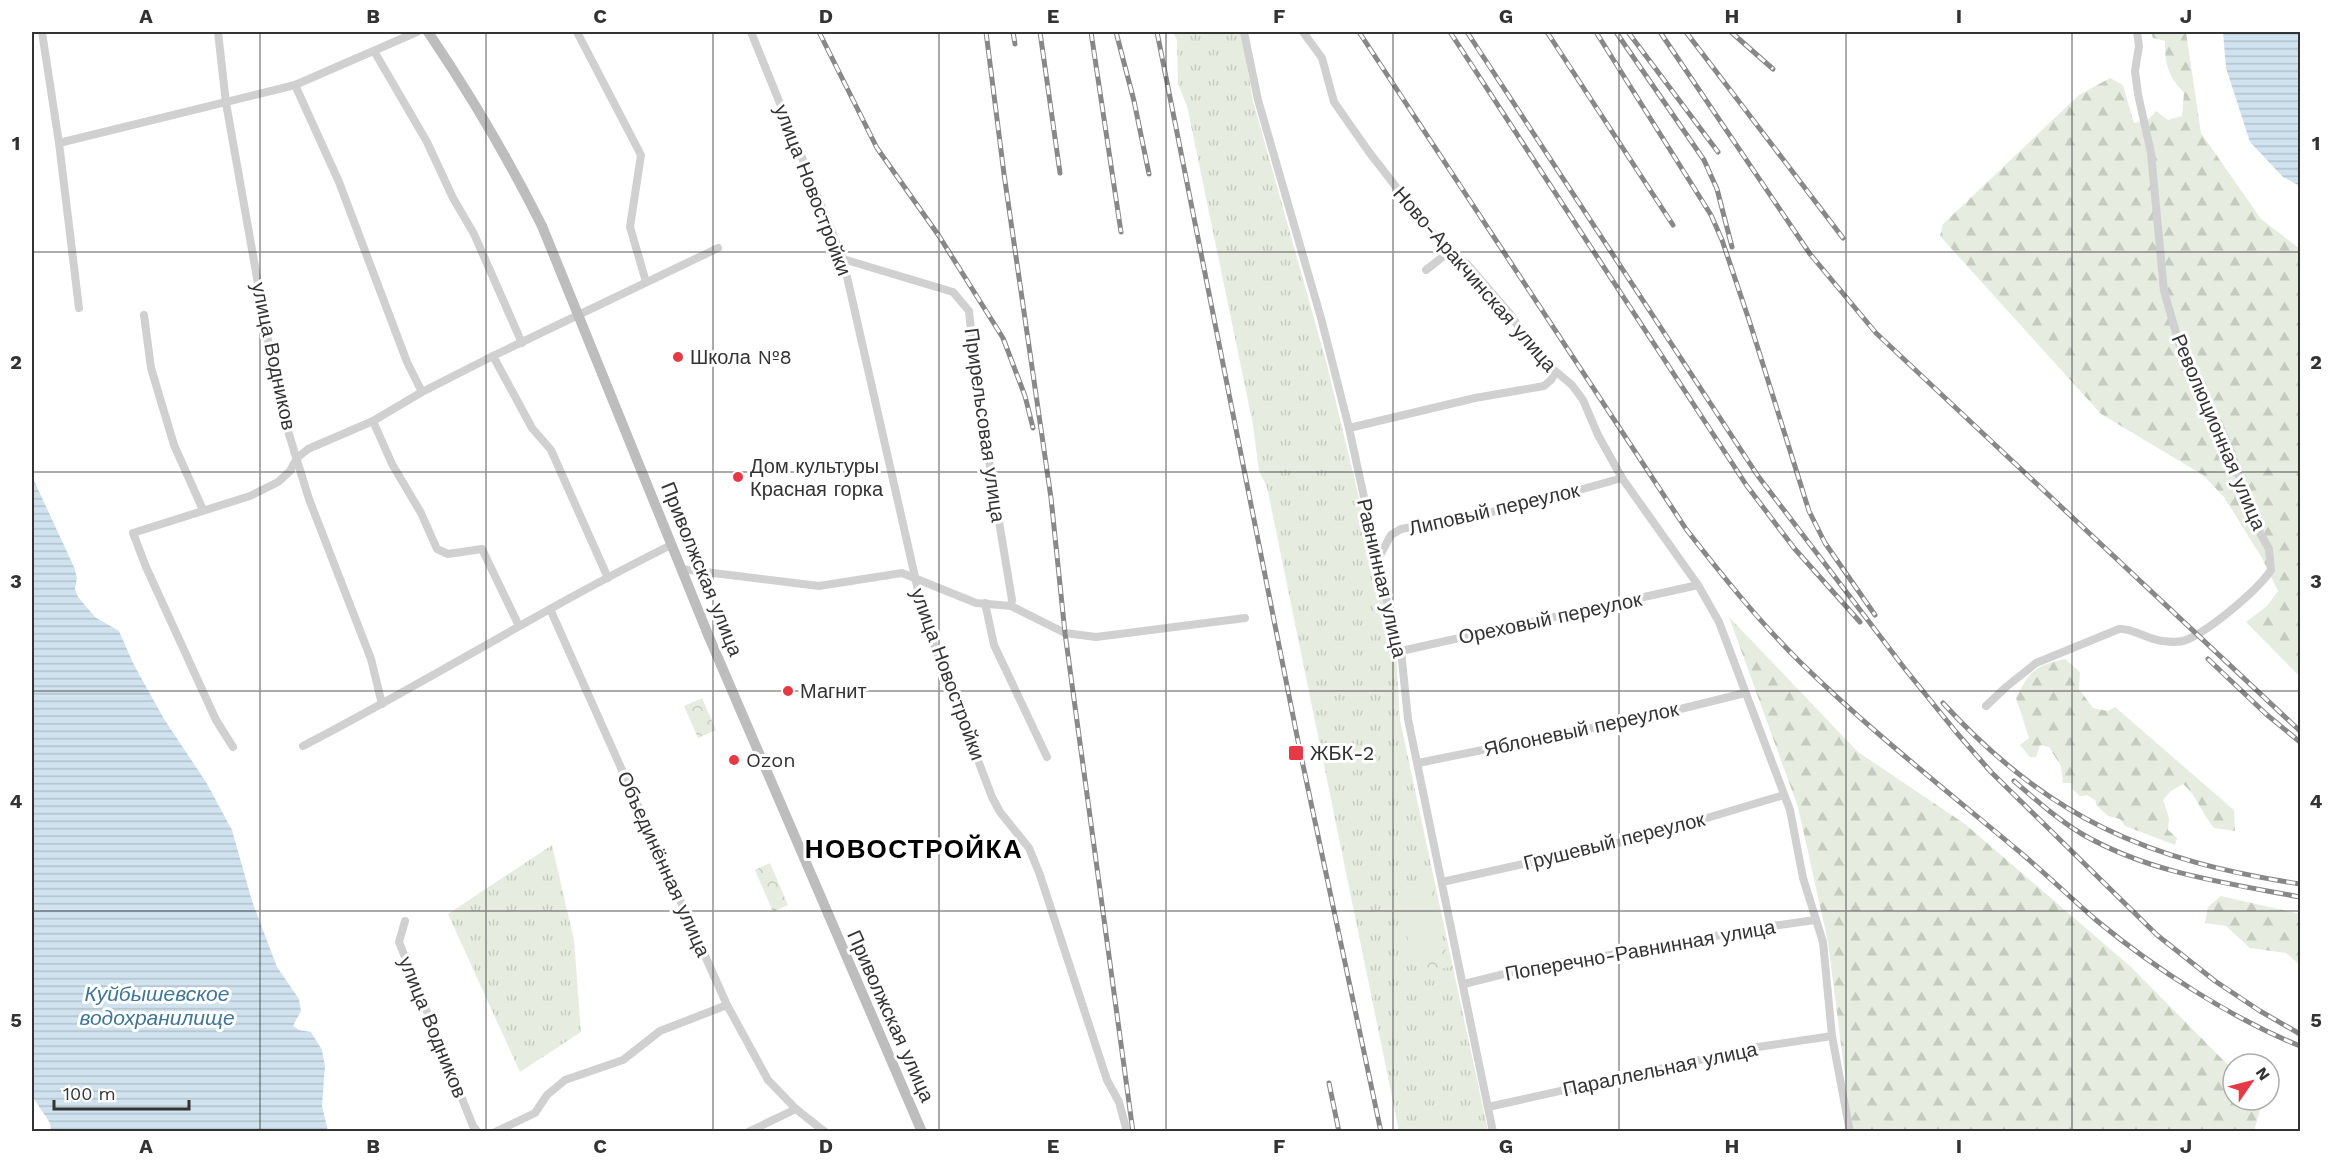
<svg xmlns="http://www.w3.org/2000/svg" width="2332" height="1163" font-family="'Work Sans',sans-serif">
<defs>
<pattern id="grass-tufts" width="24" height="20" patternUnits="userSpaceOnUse" patternTransform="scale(1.5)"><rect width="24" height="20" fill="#e6ecdf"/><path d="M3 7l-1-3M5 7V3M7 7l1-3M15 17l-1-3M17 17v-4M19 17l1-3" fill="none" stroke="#c6cbc0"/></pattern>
<pattern id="forest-firs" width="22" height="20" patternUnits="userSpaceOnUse" patternTransform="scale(1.5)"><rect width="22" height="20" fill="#e6ecdf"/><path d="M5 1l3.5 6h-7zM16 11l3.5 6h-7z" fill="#c6cbc0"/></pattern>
<pattern id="park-crowns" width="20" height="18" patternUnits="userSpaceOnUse" patternTransform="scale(1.5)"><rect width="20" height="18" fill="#e6ecdf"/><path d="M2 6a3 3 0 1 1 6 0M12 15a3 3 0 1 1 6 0" fill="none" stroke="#c6cbc0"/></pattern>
<pattern id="water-rules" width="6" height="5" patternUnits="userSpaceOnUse" patternTransform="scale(1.5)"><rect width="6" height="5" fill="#cfe2ee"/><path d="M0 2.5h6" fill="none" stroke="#b2c2cd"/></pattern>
</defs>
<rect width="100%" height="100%" fill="#fff"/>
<!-- grass -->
<g fill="url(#grass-tufts)">
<polygon points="1173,32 1241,32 1253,101 1326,361 1396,651 1400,720 1488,1131 1399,1131 1267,487 1259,471 1253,425 1187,106 1178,84 1177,40"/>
<polygon points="552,845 574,940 581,1032 520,1072 448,914"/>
</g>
<!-- forest -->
<g fill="url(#forest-firs)">
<path d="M2151 32H2186L2201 133 2261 219 2300 249V677L2246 622 2267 606 2278 591 2262 558 2224 497 2203 475 2101 414 1940 236 1943 224 2079 95 2110 78 2123 85 2134 123 2149 119 2156 111 2168 120 2182 116 2184 93C2168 75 2165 66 2165 41L2153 38Z"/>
<polygon points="1729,617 1858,752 1965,824 2131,967 2233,1070 2233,1100 2263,1100 2254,1131 1852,1131 1828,942 1798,807"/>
<path d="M2065 659 2080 672 2079 689 2093 708 2108 711 2115 707 2234 810 2235 831 2214 828C2202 814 2196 794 2183 784L2171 791 2163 800 2169 818 2168 830 2177 838 2175 845 2125 826 2120 819 2108 816 2096 805V801L2087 795 2080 796 2073 790 2071 783H2063L2061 766 2049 747 2040 745 2036 757H2030L2020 745 2029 738 2016 698C2030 671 2034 666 2065 659Z"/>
<polygon points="2221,896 2300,914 2300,965 2286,953 2250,948 2226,926 2205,923 2208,907"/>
</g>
<!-- park -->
<g fill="url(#park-crowns)">
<polygon points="702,698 716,730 698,738 684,706"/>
<polygon points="770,863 788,905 773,912 755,870"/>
<polygon points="1443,940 1450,967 1428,972 1421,945"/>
</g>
<!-- garden -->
<polygon fill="#e6ecdf" points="1429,883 1442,936 1409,944 1397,891"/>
<!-- water -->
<g fill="url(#water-rules)">
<polygon points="2223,32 2300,32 2300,186 2283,177 2250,142 2226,68"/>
<polygon points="32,476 74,567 77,578 75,589 78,597 95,617 119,631 134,665 164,719 206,782 232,830 252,901 277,967 299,999 301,1011 293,1026 299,1030 311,1032 322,1050 325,1066 322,1106 328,1131 51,1131 50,1123 32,1096"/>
</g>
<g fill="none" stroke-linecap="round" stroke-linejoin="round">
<!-- minor -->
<g stroke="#d0d0d0" stroke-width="8">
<polyline points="42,32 59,143 79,308"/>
<polyline points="218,32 226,103 279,402 309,499 371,659 382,704"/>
<polyline points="577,32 641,155 630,227 646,282"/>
<polyline points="751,32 843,259 925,621 992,797 1000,812 1029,848 1040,875 1107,1080 1119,1102 1127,1132"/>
<polyline points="1244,32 1258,100 1321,318 1349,428 1385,594 1401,651 1408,719 1493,1132"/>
<polyline points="1303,32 1322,58 1334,102 1369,152 1428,228 1450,251 1468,265 1511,315 1536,355 1572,385 1583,400 1598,435 1622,478 1698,585 1719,622 1790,810 1803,878 1823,942 1832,1036 1850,1132"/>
<polyline points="374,51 427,142 453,198 474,234 522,343"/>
<polyline points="295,85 339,182 407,362 422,392"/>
<polyline points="59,143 295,85 417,32"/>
<polyline points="843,259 953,292 969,311 977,388 1012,600 1011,606"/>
<polyline points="1426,270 1450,251"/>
<polyline points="144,315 151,368 174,445 203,510"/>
<polyline points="493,356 532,428 551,450 608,578"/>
<polyline points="373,421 392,464 421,513 437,549 448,554 482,549 519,626"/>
<polyline points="1349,428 1475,398 1544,386 1551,380 1555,373"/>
<polyline points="1379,557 1391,535 1401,529 1523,506 1622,478"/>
<polyline points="681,569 819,586 902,573 976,603 1011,606 1065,633 1096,637 1245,618"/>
<polyline points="985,603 994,645 1047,757"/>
<polyline points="550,609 727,1005 768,1080 796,1109 748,1132"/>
<polyline points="1401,651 1698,585"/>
<path d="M1986 706 2006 687 2036 663 2119 629C2134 628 2148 640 2163 641 2171 642 2179 643 2186 640 2209 631 2258 590 2271 570L2269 549 2251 516 2232 454 2219 424 2183 357 2164 291 2151 153 2138 94 2135 71 2139 46 2137 32"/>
<path d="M303 746C427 682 546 607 671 545"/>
<polyline points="233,747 216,720 146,567 133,533 250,496 278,482 290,471 297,458 308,449 373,421 422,392 493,356 718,248"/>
<polyline points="1418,763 1656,715 1745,693"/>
<polyline points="1442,882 1640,838 1784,795"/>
<polyline points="405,921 399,942 473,1126 478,1132"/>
<polyline points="1464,984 1540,965 1577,961 1765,927 1815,920"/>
<polyline points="1488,1107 1758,1047 1832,1036"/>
<polyline points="796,1109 825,1132"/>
<polyline points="495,1132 535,1113 547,1095 565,1080 623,1060 660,1031 727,1005"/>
</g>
<!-- secondary -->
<path stroke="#bdbdbd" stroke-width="10" d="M428 32C470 94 508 158 542 226L709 637 922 1132"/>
<!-- rail casing -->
<g stroke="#888" stroke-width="5">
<g id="rail">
<polyline points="819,32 877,148 939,236 1003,338 1025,396 1033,428"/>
<polyline points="986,32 1004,174 1051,498 1065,633 1133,1132"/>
<polyline points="1013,32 1015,44"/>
<polyline points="1040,32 1060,173"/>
<polyline points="1091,32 1121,232"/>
<polyline points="1116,32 1134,101 1149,174"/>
<polyline points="1157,32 1300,751 1381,1132"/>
<path d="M1359 32 1686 529C1721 574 1757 619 1798 660 1868 729 1946 790 2021 853 2047 875 2071 898 2096 920 2154 968 2231 1018 2300 1046"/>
<polyline points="1450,32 1747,486 1794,548 1860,622"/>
<polyline points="1467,32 1758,476 1905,669 1956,732 1991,772 2157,935 2215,981 2260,1011 2300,1034"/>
<polyline points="1547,32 1673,225"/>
<polyline points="1596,32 1711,215 1722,240 1749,320 1809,511 1825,543 1875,615"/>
<polyline points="1616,32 1704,160 1717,189 1732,247"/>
<polyline points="1628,32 1718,152"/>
<polyline points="1660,32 1810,254 1876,333 2300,731"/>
<polyline points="1686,32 1843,238"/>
<polyline points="1731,32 1773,69"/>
<polyline points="2208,659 2266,714 2300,742"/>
<path d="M1943 703C2048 818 2148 861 2300 884"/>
<path d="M2014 781C2036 800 2057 819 2082 834 2149 873 2226 883 2300 897"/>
<polyline points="1329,1083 1339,1132"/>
</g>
</g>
<!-- rail -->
<use href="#rail" stroke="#fff" stroke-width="3" stroke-dasharray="9" stroke-linecap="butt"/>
</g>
<!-- grid -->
<path fill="none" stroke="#333" stroke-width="1.5" stroke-opacity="0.55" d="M260 32V1132M486 32V1132M713 32V1132M939 32V1132M1166 32V1132M1393 32V1132M1619 32V1132M1846 32V1132M2072 32V1132M32 252H2300M32 472H2300M32 691H2300M32 911H2300"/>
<!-- markers -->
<g fill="#e63946" stroke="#fff" stroke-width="2">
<circle cx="678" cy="357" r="6"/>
<circle cx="738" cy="477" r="6"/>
<circle cx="788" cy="691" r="6"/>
<rect x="1288" y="745" width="16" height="16" rx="3"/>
<circle cx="734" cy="760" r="6"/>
</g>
<g text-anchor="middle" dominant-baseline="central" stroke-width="6" stroke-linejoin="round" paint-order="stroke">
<!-- street labels -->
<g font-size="20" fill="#333" stroke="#fff">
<text transform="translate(813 190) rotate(69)">улица Новостройки</text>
<text transform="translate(1475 279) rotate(49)">Ново-Аракчинская улица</text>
<text transform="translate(274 356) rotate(78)">улица Водников</text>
<text transform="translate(985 425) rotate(82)">Прирельсовая улица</text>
<text transform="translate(2219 432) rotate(67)">Революционная улица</text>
<text transform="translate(1494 509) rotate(-13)">Липовый переулок</text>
<text transform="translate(702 569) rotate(68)">Приволжская улица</text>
<text transform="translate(1382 578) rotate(77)">Равнинная улица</text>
<text transform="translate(1550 618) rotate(-12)">Ореховый переулок</text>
<text transform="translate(948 674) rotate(70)">улица Новостройки</text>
<text transform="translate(1581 729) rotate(-12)">Яблоневый переулок</text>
<text transform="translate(1614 841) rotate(-14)">Грушевый переулок</text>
<text transform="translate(664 864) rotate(66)">Объединённая улица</text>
<text transform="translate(1640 950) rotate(-10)">Поперечно-Равнинная улица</text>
<text transform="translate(891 1016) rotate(66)">Приволжская улица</text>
<text transform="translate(433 1027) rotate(68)">улица Водников</text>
<text transform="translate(1660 1069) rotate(-12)">Параллельная улица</text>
</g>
<!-- poi labels -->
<g font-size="20" fill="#333" stroke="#fff" text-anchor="start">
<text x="690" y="357">Школа №8</text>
<text x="750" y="466">Дом культуры<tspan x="750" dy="23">Красная горка</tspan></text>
<text x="800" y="691">Магнит</text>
<text x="1310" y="753">ЖБК-2</text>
<text x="746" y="760">Ozon</text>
</g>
<!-- water labels -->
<g font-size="21" font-style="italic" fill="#3f7597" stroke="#fff">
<text x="157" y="993">Куйбышевское<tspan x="157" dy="24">водохранилище</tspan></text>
</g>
<!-- district labels -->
<g font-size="26" font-weight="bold" letter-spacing="1.5" fill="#000" stroke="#fff">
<text x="914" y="849">НОВОСТРОЙКА</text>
</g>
</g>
<!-- border -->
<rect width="2332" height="1163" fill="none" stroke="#ffffff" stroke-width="66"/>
<!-- north arrow -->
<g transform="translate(2251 1082) rotate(55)"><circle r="28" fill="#ffffff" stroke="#adadad" stroke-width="1.5"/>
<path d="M0-4.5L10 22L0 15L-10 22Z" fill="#e63946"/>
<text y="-9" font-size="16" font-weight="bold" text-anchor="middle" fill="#333333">N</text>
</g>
<!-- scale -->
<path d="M54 1100v9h135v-9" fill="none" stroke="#333333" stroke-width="3"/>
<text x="63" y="1100" font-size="18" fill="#333333" stroke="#ffffff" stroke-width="4.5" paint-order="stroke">100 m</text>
<rect x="33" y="33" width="2266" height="1097" fill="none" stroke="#333" stroke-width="2"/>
<g font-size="20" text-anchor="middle" font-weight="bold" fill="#333">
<text x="146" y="23">A</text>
<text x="373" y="23">B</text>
<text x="600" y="23">C</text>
<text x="826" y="23">D</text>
<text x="1053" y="23">E</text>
<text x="1279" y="23">F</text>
<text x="1506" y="23">G</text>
<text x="1732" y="23">H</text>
<text x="1959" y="23">I</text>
<text x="2186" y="23">J</text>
<text x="16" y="150">1</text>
<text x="2316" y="150">1</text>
<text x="16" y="369">2</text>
<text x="2316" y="369">2</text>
<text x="16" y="588">3</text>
<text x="2316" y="588">3</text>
<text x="16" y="808">4</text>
<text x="2316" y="808">4</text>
<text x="16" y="1027">5</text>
<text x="2316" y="1027">5</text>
<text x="146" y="1153">A</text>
<text x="373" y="1153">B</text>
<text x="600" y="1153">C</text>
<text x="826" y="1153">D</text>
<text x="1053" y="1153">E</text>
<text x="1279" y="1153">F</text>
<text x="1506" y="1153">G</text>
<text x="1732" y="1153">H</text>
<text x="1959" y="1153">I</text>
<text x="2186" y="1153">J</text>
</g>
</svg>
